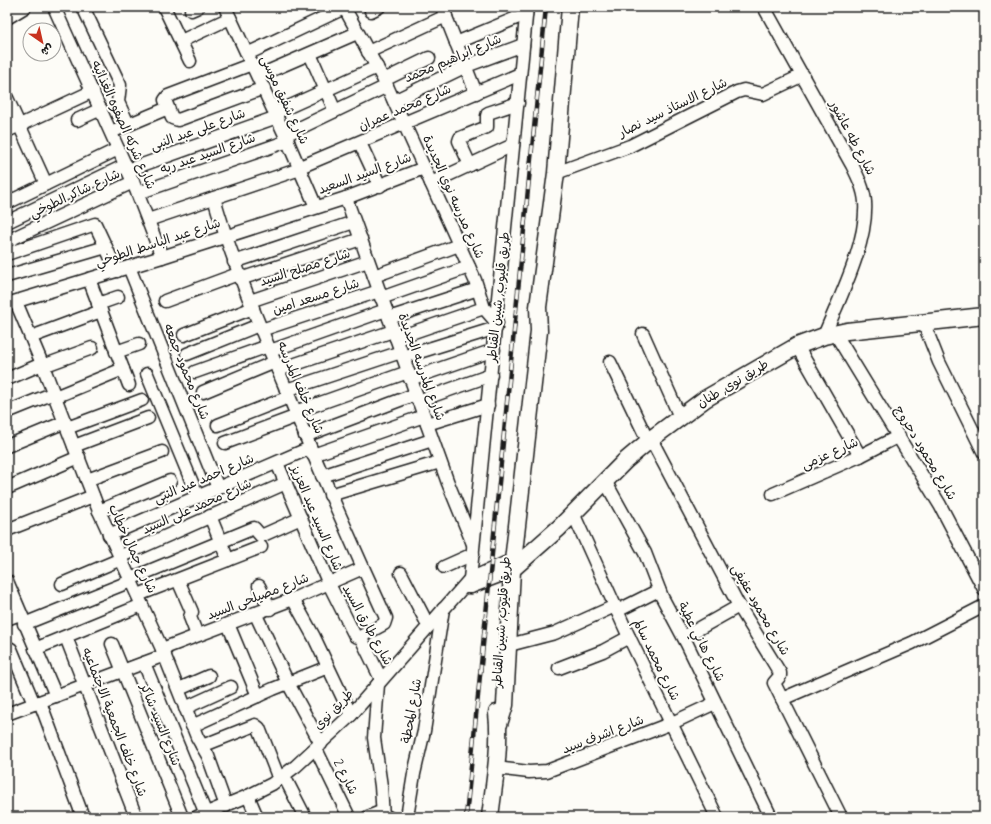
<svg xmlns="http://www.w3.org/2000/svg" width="991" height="824" font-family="Mynerve,'Playpen Sans Arabic',sans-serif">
<rect width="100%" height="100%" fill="#fdfcf7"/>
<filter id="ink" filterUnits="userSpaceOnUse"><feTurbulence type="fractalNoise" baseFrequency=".025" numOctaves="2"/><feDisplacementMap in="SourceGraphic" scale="8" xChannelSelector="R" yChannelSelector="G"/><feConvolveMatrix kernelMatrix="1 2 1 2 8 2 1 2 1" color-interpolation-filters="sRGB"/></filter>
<g filter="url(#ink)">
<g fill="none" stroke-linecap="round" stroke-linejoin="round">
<!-- minor casing -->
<g stroke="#1c1c1c" stroke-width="15">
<g id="minor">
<polyline points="54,7 133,182 162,257"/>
<polyline points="83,7 120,85 118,102 128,124"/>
<polyline points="164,7 190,61"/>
<polyline points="225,7 285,135 316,207"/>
<polyline points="344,7 387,86 475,280 484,308 497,323"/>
<polyline points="442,7 476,93"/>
<path d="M764 7 852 165C858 177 864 189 865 202 868 243 839 299 824 336"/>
<polyline points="191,10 198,7"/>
<polyline points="371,11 379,7"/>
<polyline points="7,18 25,7"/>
<polyline points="181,41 230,18"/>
<polyline points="456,43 526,14"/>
<polyline points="368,52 446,16"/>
<polyline points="247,54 344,8"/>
<polyline points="310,54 335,111"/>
<polyline points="252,64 168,96 165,100 172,118 178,120 264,88"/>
<polyline points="258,76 357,33"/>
<polyline points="384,80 429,58"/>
<polyline points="7,98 46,184"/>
<polyline points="394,101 466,66 523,45"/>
<polyline points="275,113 377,67"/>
<polyline points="77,120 101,109"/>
<polyline points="7,131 93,91"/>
<polyline points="111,132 168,108"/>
<polyline points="285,135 387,86"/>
<polyline points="360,143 380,186"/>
<polyline points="470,165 459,141 460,138 487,127 487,116 488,113 518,103"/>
<polyline points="300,167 520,74"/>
<polyline points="128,170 277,117"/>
<polyline points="556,173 630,146 737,92 744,90 763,94 803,75"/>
<polyline points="431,183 513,145"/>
<polyline points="138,193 288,141"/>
<path d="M214 198C232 261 258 322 283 382 316 462 350 540 386 618L384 624 360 637"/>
<polyline points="346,198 448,483 473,544"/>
<polyline points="7,203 118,149"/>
<polyline points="148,220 300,169"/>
<polyline points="7,222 126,165"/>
<polyline points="7,241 133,182"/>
<polyline points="7,254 95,224 117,271"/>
<polyline points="234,262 354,222"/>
<polyline points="129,267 218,488"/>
<polyline points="7,276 106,247"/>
<polyline points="374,276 459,245"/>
<polyline points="89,279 129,385"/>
<polyline points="240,279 361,239"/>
<polyline points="381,298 469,267"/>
<polyline points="165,301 238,274"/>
<polyline points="250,301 368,261"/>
<polyline points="16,302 43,366 99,511 162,649 197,737 208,756 226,806"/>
<polyline points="7,304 162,257 346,198 424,168"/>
<polyline points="98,304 118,297"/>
<polyline points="389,318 478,289"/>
<polyline points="924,324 939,362 984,453"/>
<polyline points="261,330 379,291"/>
<polyline points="835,333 940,505 984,589"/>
<polyline points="643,334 680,417"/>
<polyline points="184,335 253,308"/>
<polyline points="31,337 101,311"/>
<polyline points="396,338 484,308"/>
<polyline points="797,346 860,456"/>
<polyline points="270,351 386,310"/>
<polyline points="116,352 139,344"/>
<polyline points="187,354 259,325"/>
<polyline points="403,357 496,328"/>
<polyline points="610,362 648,441"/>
<polyline points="43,366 92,348"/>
<polyline points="278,370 393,331"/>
<polyline points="195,372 268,346"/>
<polyline points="147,374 198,497"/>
<polyline points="7,379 42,364"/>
<polyline points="410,379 494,350"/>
<polyline points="286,390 401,352"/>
<polyline points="203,392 275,362"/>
<polyline points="55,397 123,369"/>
<polyline points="418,401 491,375"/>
<polyline points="7,412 54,393"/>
<polyline points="295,412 408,372"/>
<polyline points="427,424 488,405"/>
<polyline points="218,425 289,397"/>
<polyline points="67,428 142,400"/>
<polyline points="305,436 416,394"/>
<polyline points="651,439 739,606 780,673 780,676 774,683 841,817"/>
<polyline points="225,443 297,416"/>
<polyline points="7,446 65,422"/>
<polyline points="74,446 148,418"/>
<polyline points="313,455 424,416"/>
<polyline points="277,463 329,584 355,636 361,638 381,679"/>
<polyline points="322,476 432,440"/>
<polyline points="87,480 162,452"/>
<polyline points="605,481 645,553 662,597 687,644 771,817"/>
<polyline points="7,488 79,457"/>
<polyline points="773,494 860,456 899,436"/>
<polyline points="330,495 440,462"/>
<polyline points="99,511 170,481"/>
<polyline points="573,513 629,637 717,817"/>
<polyline points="210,516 228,560"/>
<polyline points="7,530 93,496"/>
<polyline points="109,535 310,448"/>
<polyline points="119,557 286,483"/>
<polyline points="444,567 473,554"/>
<polyline points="401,573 428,625"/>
<polyline points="130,579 254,528 261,536 301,518"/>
<polyline points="178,580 192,612 190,617 197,635"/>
<polyline points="7,581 56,696"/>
<polyline points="62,584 121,559"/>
<polyline points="259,586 270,609"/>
<polyline points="465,587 471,587 505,574"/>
<polyline points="471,587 470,579 527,7"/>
<polyline points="138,595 261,547"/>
<polyline points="293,599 314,637 351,715"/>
<polyline points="617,611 659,590"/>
<polyline points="255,613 288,683 321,744"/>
<polyline points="7,619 20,614"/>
<polyline points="24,624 131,581"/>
<polyline points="228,624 258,696"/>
<polyline points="66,637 136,817"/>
<polyline points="684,637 739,606"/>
<polyline points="112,644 182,817"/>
<polyline points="509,645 555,633 615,606"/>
<polyline points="7,647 11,649 34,704"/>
<polyline points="35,649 142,605"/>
<polyline points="162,649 293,599 363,568"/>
<polyline points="144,663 206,814"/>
<polyline points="559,668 603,651 629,637"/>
<polyline points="378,684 374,738 381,786 383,817"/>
<polyline points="179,689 209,676"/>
<polyline points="782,699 912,643 984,606"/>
<polyline points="40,702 83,817"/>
<polyline points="185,708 231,687"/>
<polyline points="7,714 165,655"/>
<polyline points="192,726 273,689 328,667"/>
<polyline points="202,746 255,725 259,728 279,779"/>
<polyline points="316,749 349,817"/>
<polyline points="496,768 529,772 547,771 672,723 715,703"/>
<polyline points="284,776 305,817"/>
<polyline points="248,796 257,817"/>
<polyline points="197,817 248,796 272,784 296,766 351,715 470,579 505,563"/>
<polyline points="368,817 378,813 388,817"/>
<polyline points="407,817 414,774 424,731 443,609"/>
</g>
</g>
<!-- major casing -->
<g stroke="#1c1c1c" stroke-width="19">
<g id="major">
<polyline points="509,572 559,528 625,461 651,439 705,399 797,346 824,336 847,331 984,316"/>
<polyline points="499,724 505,705 512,570 539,331 538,307 556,173 570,7"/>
<path d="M490 817C494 783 501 747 497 713"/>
</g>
</g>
<!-- minor -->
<use href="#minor" stroke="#fdfcf7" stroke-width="12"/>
<!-- major -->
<use href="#major" stroke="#fdfcf7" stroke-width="16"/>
<!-- rail casing -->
<g stroke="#1c1c1c" stroke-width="4.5">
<polyline id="rail" points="466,817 546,7"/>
</g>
<!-- rail -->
<use href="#rail" stroke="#fdfcf7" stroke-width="3" stroke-dasharray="9" stroke-linecap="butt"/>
</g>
</g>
<g text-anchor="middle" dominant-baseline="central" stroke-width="4" stroke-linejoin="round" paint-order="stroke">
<!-- street labels -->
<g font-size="13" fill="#1c1c1c" stroke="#fdfcf7">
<text transform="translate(453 59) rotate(-23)">شارع ابراهيم محمد</text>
<text transform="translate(284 100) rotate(65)">شارع شفيق موسى</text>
<text transform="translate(405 108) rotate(-23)">شارع محمد عمران</text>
<text transform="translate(673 108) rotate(-26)">شارع الاستاذ سيد نصار</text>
<text transform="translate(123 125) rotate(66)">شارع شركه الصفوه الغذائيه</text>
<text transform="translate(198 130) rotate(-20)">شارع على عبد النبى</text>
<text transform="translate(852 138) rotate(62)">شارع طه عاشور</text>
<text transform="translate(208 154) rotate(-19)">شارع السيد عبد ربه</text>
<text transform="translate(365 174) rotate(-20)">شارع السيد السعيد</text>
<text transform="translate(75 194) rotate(-25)">شارع شاكر الطوخي</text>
<text transform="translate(453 197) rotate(66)">شارع مدرسه نوي الجديدة</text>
<text transform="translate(158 243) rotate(-18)">شارع عبد الباسط الطوخي</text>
<text transform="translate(305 268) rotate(-18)">شارع مصلح السيد</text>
<text transform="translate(316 297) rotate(-18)">شارع مسعد امين</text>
<text transform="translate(499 297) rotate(-84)">طريق قليوب, شبين القناطر</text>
<text transform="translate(421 367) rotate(70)">شارع المدرسه الجديدة</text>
<text transform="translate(186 372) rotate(68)">شارع محمود جمعه</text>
<text transform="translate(733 384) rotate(-31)">طريق نوى, طنان</text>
<text transform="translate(300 388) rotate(67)">شارع خلف المدرسه</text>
<text transform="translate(925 453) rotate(59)">شارع محمود دحروج</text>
<text transform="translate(830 454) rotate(-24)">شارع عزمى</text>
<text transform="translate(204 479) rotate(-23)">شارع احمد عبد النبى</text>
<text transform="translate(197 507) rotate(-24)">شارع محمد على السيد</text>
<text transform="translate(316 518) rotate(67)">شارع السيد عبد العزيز</text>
<text transform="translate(132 549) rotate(65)">شارع جمال خطاب</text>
<text transform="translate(258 597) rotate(-21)">شارع مصيلحى السيد</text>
<text transform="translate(760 610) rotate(60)">شارع محمود عفيفى</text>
<text transform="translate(502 622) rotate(-86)">طريق قليوب, شبين القناطر</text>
<text transform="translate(367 625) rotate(61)">شارع طارق السيد</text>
<text transform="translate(701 642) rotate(63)">شارع هاني عطية</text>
<text transform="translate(656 660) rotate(64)">شارع محمد سالم</text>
<text transform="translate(334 710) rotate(-46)">طريق نوى</text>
<text transform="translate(412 711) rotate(-80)">شارع المحطة</text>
<text transform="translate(114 722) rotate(69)">شارع خلف الجمعية الاجتماعيه</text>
<text transform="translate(160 725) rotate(68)">شارع السيد شاكر</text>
<text transform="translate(603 735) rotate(-21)">شارع اشرف سيد</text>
<text transform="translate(345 777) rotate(63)">شارع 2</text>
</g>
</g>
<!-- margin -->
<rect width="991" height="824" fill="none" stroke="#fdfcf7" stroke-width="24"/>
<rect x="12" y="12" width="967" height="800" fill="none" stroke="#1c1c1c" stroke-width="1.5" filter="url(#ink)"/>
<!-- north arrow -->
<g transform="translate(42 42) rotate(146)"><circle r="19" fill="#fdfcf7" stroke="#a3a29f"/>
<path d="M0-3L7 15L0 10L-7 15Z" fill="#c8321e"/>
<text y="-6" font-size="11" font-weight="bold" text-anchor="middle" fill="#1c1c1c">ش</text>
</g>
</svg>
